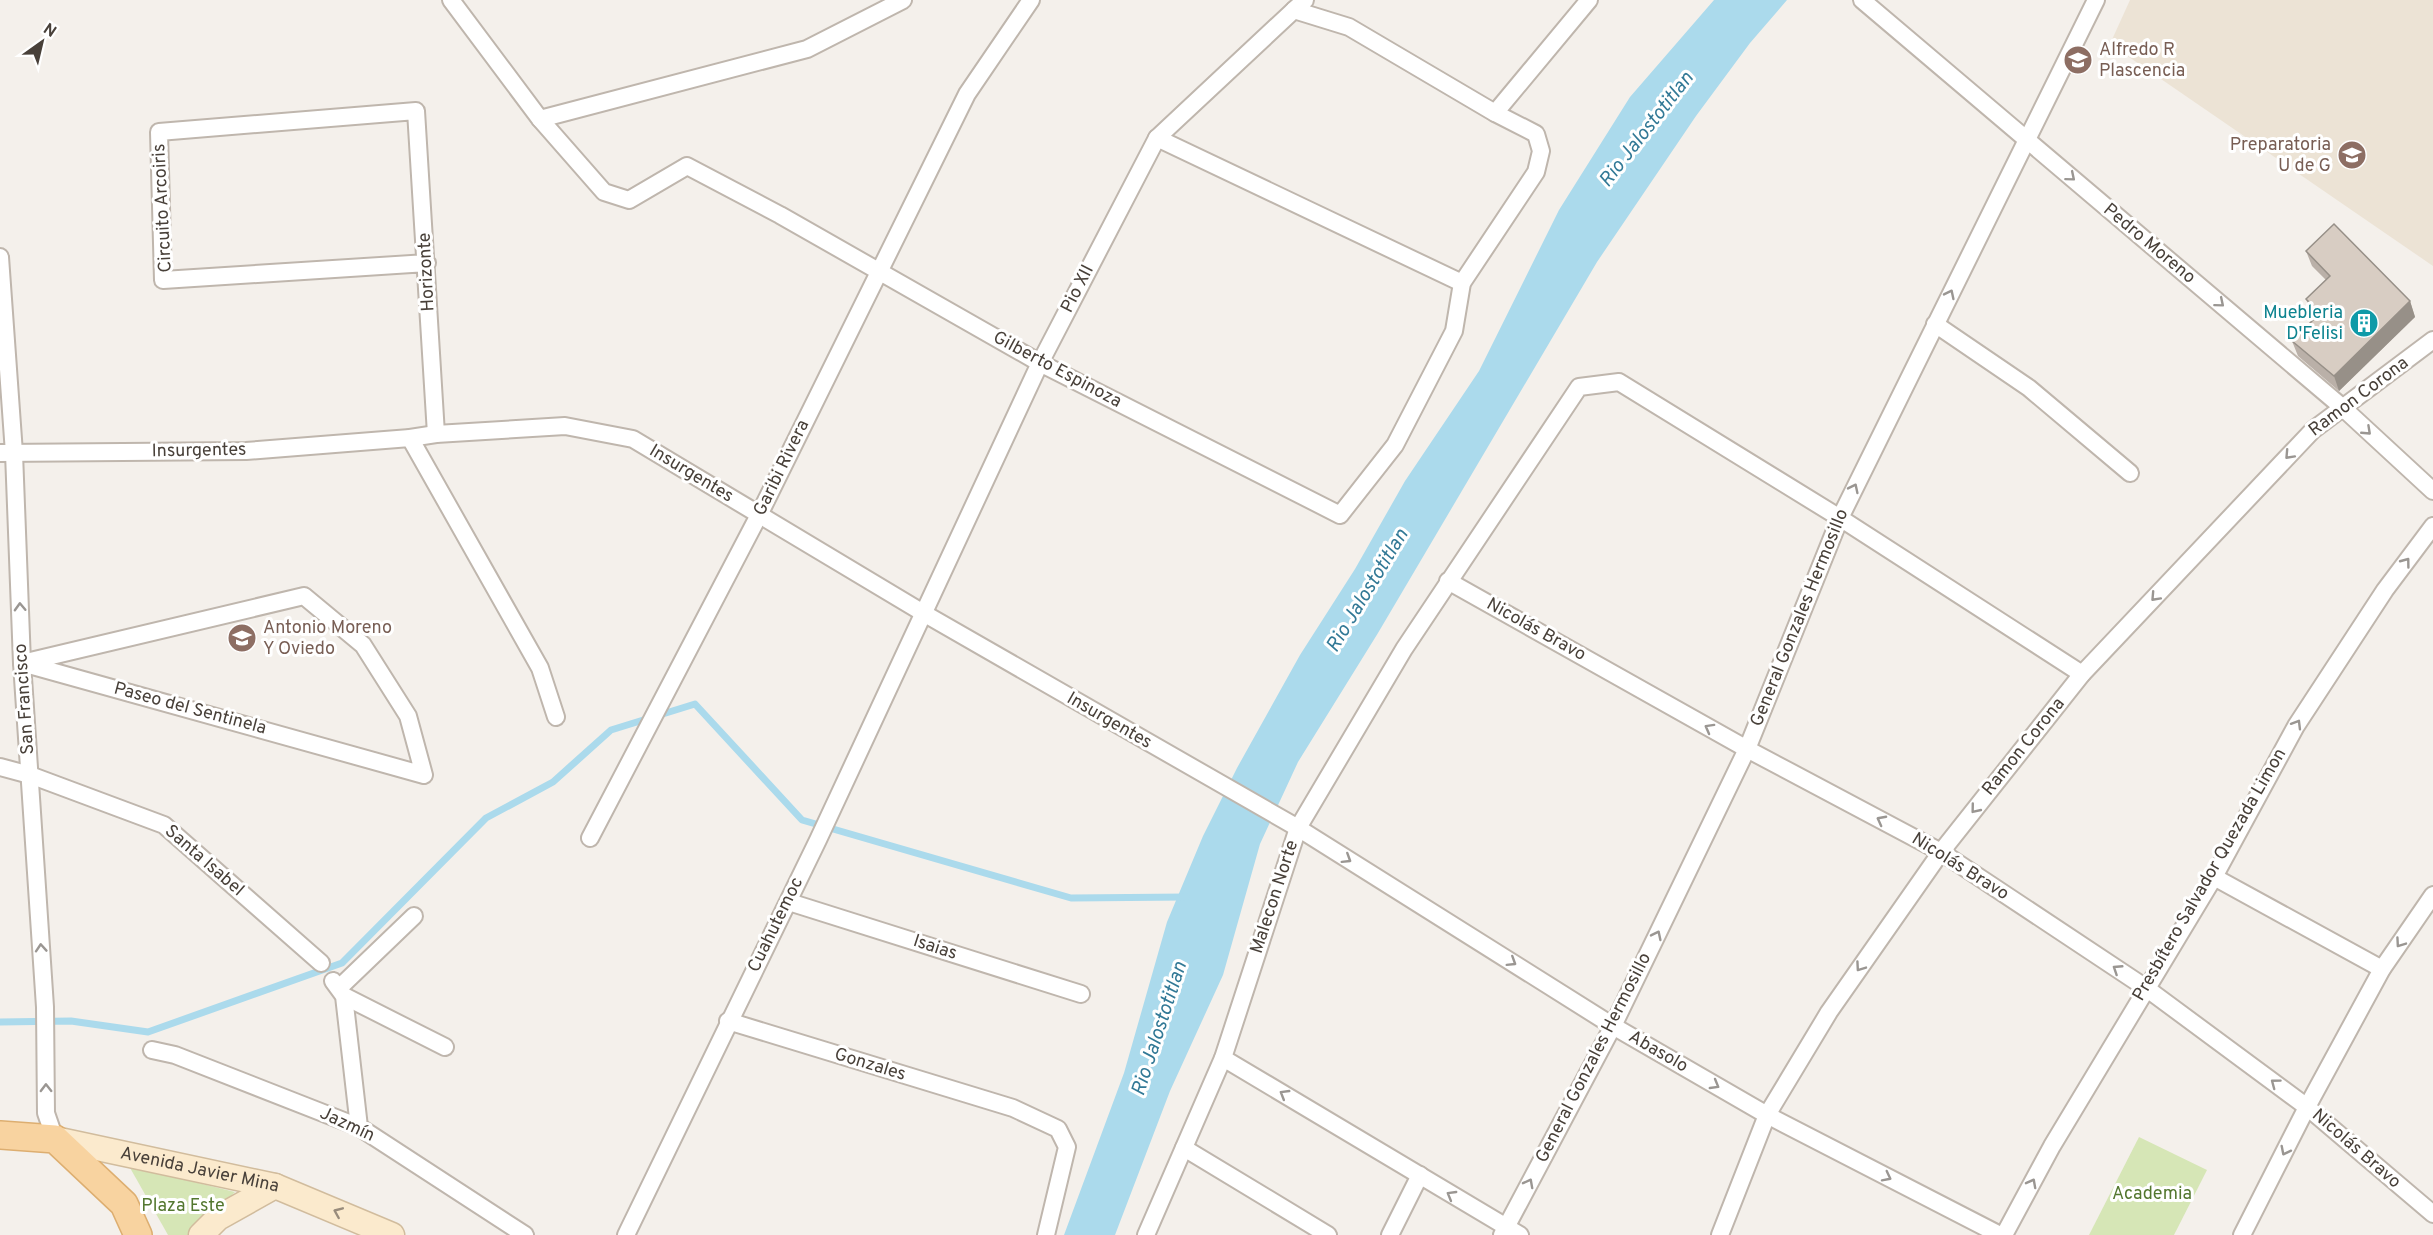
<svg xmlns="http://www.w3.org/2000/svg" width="2433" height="1235" font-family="Overpass,sans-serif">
<rect width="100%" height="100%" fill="#f4f0eb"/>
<!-- education -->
<polygon fill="#ece3d5" points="2130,0 2433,0 2433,266 2110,44"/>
<!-- green -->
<g fill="#d6e6b6">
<polygon points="2139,1137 2207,1170 2174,1235 2089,1235"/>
<polygon points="129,1166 235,1192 193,1235 168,1235"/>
</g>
<!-- water -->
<polygon fill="#abdaec" points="1714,0 1787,0 1750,43 1696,116 1597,262 1378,633 1298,762 1260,844 1223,975 1170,1091 1115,1235 1064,1235 1124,1073 1167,922 1203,836 1237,768 1300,655 1355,569 1405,481 1479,371 1559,210 1630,97"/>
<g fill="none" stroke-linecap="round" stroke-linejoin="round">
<!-- stream -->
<polyline stroke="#abdaec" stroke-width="7" points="0,1022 71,1021 148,1032 342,963 486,818 553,782 611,730 695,704 802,820 1071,898 1186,897"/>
<!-- street casing -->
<g stroke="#bfb6ad" stroke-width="20">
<g id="street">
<polyline points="451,0 540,119 604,192 629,200 687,166 780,215 1040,363 1340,515 1395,445 1454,331 1462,283 1536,172 1541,151 1536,134 1495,113"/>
<polyline points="1305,0 1294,10 1349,27 1495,113 1589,0"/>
<polyline points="1862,0 2342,407 2433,491"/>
<polyline points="540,119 807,49 903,0"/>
<polyline points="1157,138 1462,283"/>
<polyline points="0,257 14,453 22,663 45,1007 46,1113 55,1139"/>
<polyline points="427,263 163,280 159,132 416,111 436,434"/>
<polyline points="1935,324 2029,388 2130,473"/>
<polyline points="410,438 540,668 556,717"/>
<polyline points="0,453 246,451 410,438 436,434 565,426 633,439 925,614 1298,828 1613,1026 1767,1115 2000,1235"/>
<polyline points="1448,581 1747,749 1941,852 2146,988 2307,1107 2433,1214"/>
<polygon points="304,596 363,645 408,716 424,775 22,663"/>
<polyline points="0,767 30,775 164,825 321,963"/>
<polyline points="590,838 759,515 967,94 1031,0"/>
<polyline points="2214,877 2382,969"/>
<polyline points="789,902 1081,994"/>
<polyline points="333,981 344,996 359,1127"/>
<polyline points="339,988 414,916"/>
<polyline points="344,996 445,1047"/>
<polyline points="728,1021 1013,1108 1058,1129 1067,1147 1046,1235"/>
<polyline points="152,1050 175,1055 359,1127 525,1235"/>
<polyline points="1223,1058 1520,1235"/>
<polyline points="1184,1148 1328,1235"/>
<polyline points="626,1235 818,840 1040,363 1157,138 1294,10"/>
<polyline points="1146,1235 1223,1058 1298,828 1404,649 1579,387 1619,382 1840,518 2082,674"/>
<polyline points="1390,1235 1420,1175"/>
<polyline points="1502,1235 1613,1026 1747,749 1840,518 2096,0"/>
<polyline points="1720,1235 1767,1115 1829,1012 1941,852 2082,674 2313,430 2433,340"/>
<polyline points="2004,1235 2052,1146 2214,877 2296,726 2385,590 2433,526"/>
<polyline points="2242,1235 2307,1107 2382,969 2433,895"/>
</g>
</g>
<!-- secondary casing -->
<g stroke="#d1bc9d" stroke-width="27">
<g id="secondary">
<path id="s1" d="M55 1139 275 1186 392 1235"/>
<polyline points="201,1235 218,1218 275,1186"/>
</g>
</g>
<!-- primary casing -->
<g stroke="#ddae70" stroke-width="30">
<polyline id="primary" points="0,1135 55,1139 124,1204 138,1235"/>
</g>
<!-- street -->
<use href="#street" stroke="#fff" stroke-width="16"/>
<!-- secondary -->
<use href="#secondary" stroke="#fbeacd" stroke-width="24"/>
<!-- primary -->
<use href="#primary" stroke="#f8d3a0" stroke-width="27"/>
</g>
<!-- wall -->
<polygon fill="#bab0a8" points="2306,251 2410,301 2415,317 2339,391 2298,356 2292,341 2315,318 2312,315 2306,299 2326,280 2312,266"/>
<!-- shaded-wall -->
<polygon fill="#979088" points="2410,301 2415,317 2339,391 2334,376"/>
<!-- building -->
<polygon fill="#d8cdc3" stroke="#979088" stroke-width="1.5" points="2334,224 2410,301 2334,376 2292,341 2320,313 2306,299 2330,276 2306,251"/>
<!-- one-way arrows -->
<defs><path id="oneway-chevron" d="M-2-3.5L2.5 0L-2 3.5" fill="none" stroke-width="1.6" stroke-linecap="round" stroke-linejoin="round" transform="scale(1.5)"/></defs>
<g stroke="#9a9692">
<use href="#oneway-chevron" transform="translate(2071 177) rotate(40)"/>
<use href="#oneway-chevron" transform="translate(1950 294) rotate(-64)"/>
<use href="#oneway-chevron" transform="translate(2220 303) rotate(40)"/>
<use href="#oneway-chevron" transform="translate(2367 431) rotate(43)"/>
<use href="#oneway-chevron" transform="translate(2289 455) rotate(133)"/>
<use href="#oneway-chevron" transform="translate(1854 488) rotate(-64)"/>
<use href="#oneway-chevron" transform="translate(2406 562) rotate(-53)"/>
<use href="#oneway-chevron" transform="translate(2155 597) rotate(133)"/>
<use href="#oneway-chevron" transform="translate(20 607) rotate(-92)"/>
<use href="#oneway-chevron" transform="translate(2297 724) rotate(-59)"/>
<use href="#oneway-chevron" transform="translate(1709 728) rotate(-151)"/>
<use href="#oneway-chevron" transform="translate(1975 809) rotate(129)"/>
<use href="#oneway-chevron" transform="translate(1881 820) rotate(-152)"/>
<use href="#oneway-chevron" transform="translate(1347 859) rotate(32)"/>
<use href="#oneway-chevron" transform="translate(1657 935) rotate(-64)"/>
<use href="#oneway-chevron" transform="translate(2400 943) rotate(125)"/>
<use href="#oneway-chevron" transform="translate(41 948) rotate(-94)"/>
<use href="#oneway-chevron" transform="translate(1512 962) rotate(32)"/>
<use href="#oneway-chevron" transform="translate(1860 967) rotate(125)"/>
<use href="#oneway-chevron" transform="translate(2117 969) rotate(-147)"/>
<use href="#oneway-chevron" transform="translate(2275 1083) rotate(-143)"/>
<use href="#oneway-chevron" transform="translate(1715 1085) rotate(30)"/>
<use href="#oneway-chevron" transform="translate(46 1088) rotate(-91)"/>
<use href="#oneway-chevron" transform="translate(1284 1094) rotate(-149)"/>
<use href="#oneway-chevron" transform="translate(2285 1151) rotate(117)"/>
<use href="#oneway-chevron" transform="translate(1887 1177) rotate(27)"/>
<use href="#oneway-chevron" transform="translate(1529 1183) rotate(-62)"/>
<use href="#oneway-chevron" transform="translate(2032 1183) rotate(-62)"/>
<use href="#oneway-chevron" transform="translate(1451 1195) rotate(-150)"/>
</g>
<use stroke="#998c7c" href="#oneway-chevron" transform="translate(338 1212) rotate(-157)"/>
<!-- icons -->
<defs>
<g id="school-disc" transform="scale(1.5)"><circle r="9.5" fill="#8d6e63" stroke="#fff"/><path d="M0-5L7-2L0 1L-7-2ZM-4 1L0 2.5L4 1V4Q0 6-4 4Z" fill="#fff"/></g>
<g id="building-disc" transform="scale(1.5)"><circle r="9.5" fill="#0f9aa8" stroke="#fff"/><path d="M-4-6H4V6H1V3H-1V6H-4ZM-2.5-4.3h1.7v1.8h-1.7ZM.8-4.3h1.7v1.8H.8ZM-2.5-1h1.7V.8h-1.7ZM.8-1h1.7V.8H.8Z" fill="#fff"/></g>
</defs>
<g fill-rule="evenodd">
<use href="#school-disc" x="2078" y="60"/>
<use href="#school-disc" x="2352" y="155"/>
<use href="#building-disc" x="2364" y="323"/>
<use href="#school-disc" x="242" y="638"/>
</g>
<g text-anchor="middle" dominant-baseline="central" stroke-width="6" stroke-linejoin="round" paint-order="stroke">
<!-- education labels -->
<g font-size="18" fill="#785e54" stroke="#fff" text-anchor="start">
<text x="2099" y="50">Alfredo R<tspan x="2099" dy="21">Plascencia</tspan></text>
<text x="2331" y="145" text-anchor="end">Preparatoria<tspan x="2331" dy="21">U de G</tspan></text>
<text x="263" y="628">Antonio Moreno<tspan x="263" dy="21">Y Oviedo</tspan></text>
</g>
<!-- street labels -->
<g font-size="18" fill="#484039" stroke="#fff">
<text transform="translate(163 208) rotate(-93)">Circuito Arcoiris</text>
<text transform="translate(2149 244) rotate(40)">Pedro Moreno</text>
<text transform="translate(427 272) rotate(-93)">Horizonte</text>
<text transform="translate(1078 289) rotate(-63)">Pio XII</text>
<text transform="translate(1057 370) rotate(28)">Gilberto Espinoza</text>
<text transform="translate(2359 397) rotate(-37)">Ramon Corona</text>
<text transform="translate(199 451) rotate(-1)">Insurgentes</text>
<text transform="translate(782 468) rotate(-64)">Garibi Rivera</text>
<text transform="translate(691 474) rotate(31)">Insurgentes</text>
<text transform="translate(1800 618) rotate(-68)">General Gonzales Hermosillo</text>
<text transform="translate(1536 630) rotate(29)">Nicolás Bravo</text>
<text transform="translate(25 699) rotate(-94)">San Francisco</text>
<text transform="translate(190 709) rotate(15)">Paseo del Sentinela</text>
<text transform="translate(1109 721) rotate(30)">Insurgentes</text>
<text transform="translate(2024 747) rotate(-51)">Ramon Corona</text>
<text transform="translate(204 861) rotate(41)">Santa Isabel</text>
<text transform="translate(1960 867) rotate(32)">Nicolás Bravo</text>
<text transform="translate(2210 875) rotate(-60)">Presbítero Salvador Quezada Limon</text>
<text transform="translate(1275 897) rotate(-72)">Malecon Norte</text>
<text transform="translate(776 925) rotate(-64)">Cuahutemoc</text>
<text transform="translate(935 948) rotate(18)">Isaias</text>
<text transform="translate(1658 1052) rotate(30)">Abasolo</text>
<text transform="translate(1594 1058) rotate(-63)">General Gonzales Hermosillo</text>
<text transform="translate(870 1065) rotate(17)">Gonzales</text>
<text transform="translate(347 1125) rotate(25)">Jazmín</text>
<text transform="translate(2356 1149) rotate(41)">Nicolás Bravo</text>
<text stroke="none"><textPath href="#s1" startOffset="148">Avenida Javier Mina</textPath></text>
</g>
<!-- culture labels -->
<g font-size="18" fill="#0d838f" stroke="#fff" text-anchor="end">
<text x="2343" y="313">Muebleria<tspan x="2343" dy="21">D'Felisi</tspan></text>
</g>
<!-- park labels -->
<g font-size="18" fill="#53772f" stroke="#fff">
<text x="2152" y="1194">Academia</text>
<text x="183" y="1206">Plaza Este</text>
</g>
<!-- water labels -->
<g font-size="20" font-style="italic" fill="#327996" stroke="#fff">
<text transform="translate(1647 130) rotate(-52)">Rio Jalostotitlan</text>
<text transform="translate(1368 591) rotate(-59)">Rio Jalostotitlan</text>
<text transform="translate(1160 1029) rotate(-72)">Rio Jalostotitlan</text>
</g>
</g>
<!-- north arrow -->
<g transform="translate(42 42) rotate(34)" stroke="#ffffff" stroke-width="4.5" paint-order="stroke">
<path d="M0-4.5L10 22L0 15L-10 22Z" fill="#484039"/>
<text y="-9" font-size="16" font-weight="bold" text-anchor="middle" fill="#484039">N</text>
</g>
</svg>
